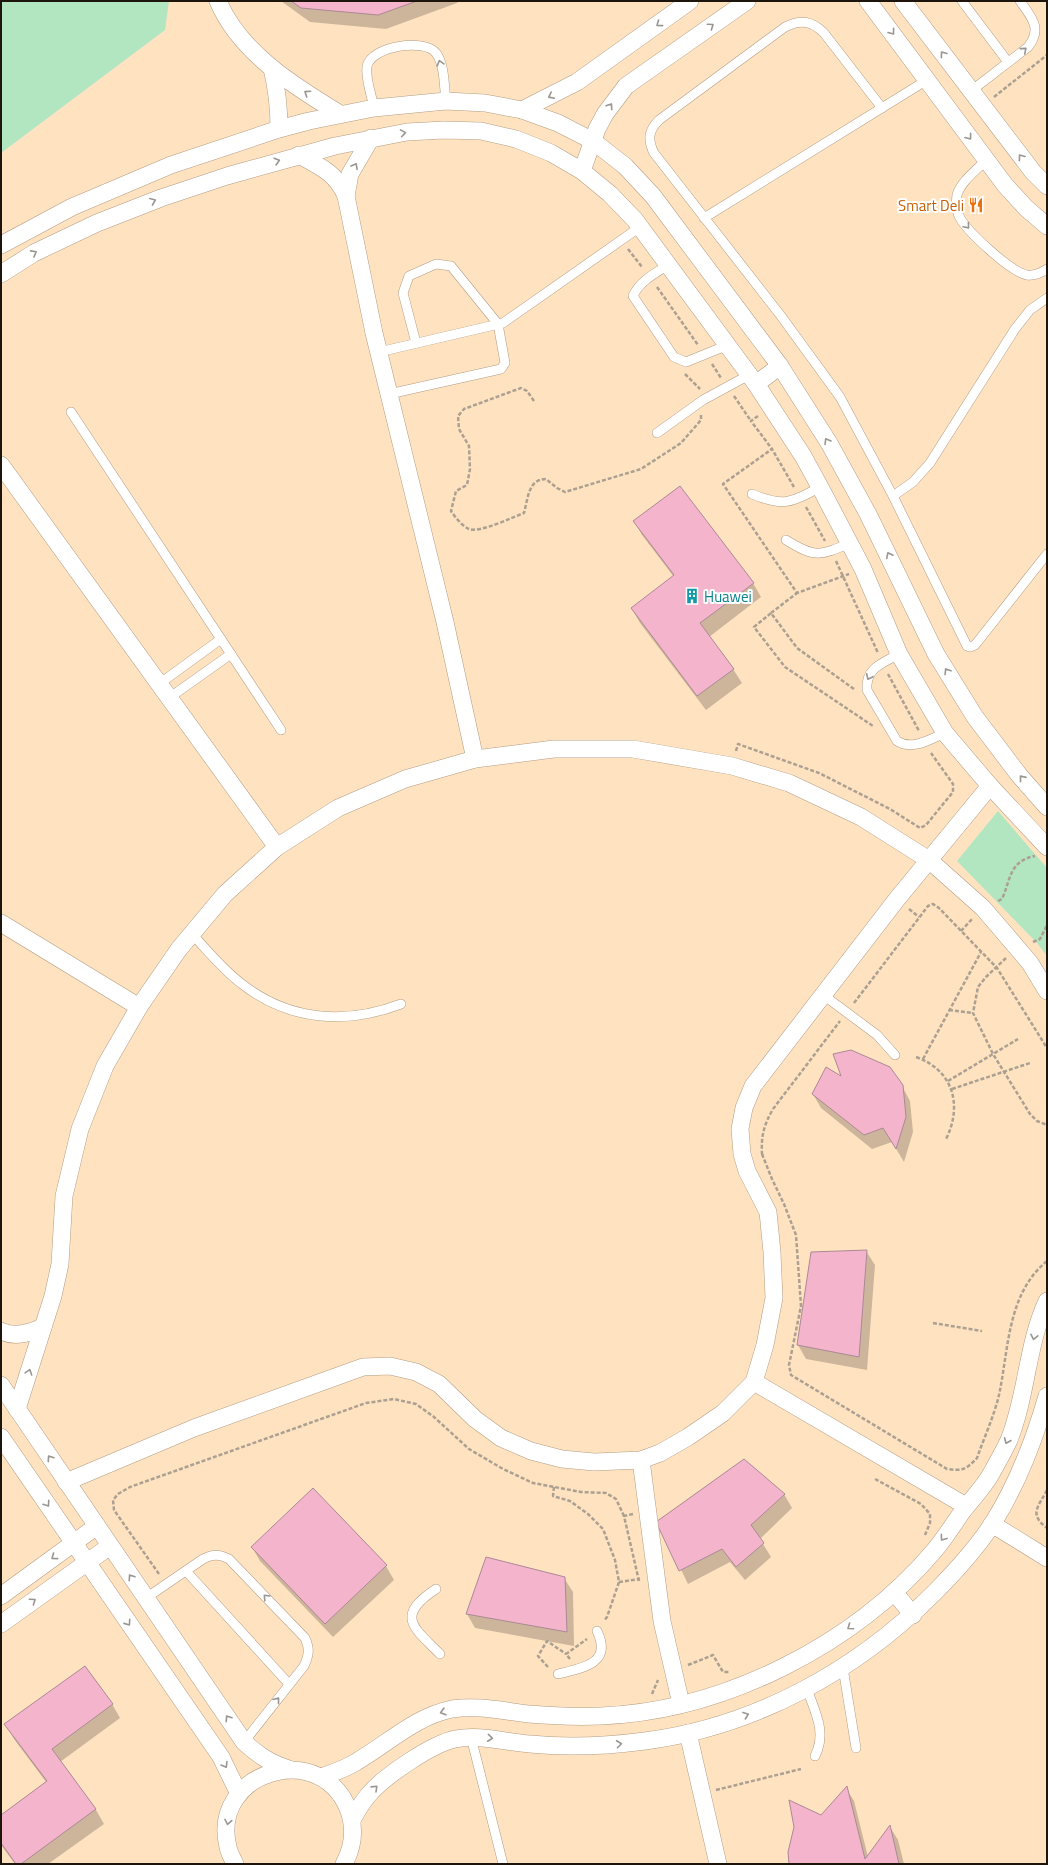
<svg xmlns="http://www.w3.org/2000/svg" width="1048" height="1865" font-family="'Titillium Web',sans-serif">
<rect width="100%" height="100%" fill="#fef0df"/>
<!-- built -->
<rect fill="#ffe3c1" x="1" y="1" width="1046" height="1863"/>
<!-- green -->
<g fill="#b1e6c1">
<polygon points="1,1 169,1 165,30 1,153"/>
<polygon points="998,811 1047,868 1047,956 1037,943 957,861"/>
</g>
<!-- shadow -->
<g fill="#0003">
<polygon points="281,1 459,1 457,3 386,29 310,22"/>
<polygon points="634,521 753,583 761,597 709,637 733,669 742,683 706,710 640,623 632,609 674,577 642,535"/>
<polygon points="843,1078 902,1086 910,1101 913,1132 904,1162 892,1142 872,1149 821,1108 813,1094"/>
<polygon points="866,1251 875,1265 867,1370 806,1359 798,1345"/>
<polygon points="784,1494 792,1508 760,1539 771,1557 745,1580 730,1562 688,1584 658,1522"/>
<polygon points="252,1547 386,1566 394,1580 333,1637 260,1561"/>
<polygon points="564,1578 573,1592 574,1646 475,1628 467,1614"/>
<polygon points="112,1704 120,1718 60,1762 96,1810 104,1824 48,1864 15,1864 1,1845 1,1816 46,1782 14,1739 6,1725"/>
<polygon points="846,1788 854,1801 868,1857 890,1827 898,1840 904,1864 790,1864 821,1817"/>
</g>
<!-- building -->
<g fill="#f4b5cc" stroke="#ab8995">
<polygon points="291,1 417,1 378,15 301,8"/>
<polygon points="680,486 754,583 700,623 734,669 697,696 631,608 674,575 633,521"/>
<polygon points="851,1050 890,1067 903,1085 906,1117 896,1149 883,1128 864,1135 812,1094 826,1067 841,1076 833,1054"/>
<polygon points="867,1250 859,1357 797,1345 811,1252"/>
<polygon points="744,1459 785,1494 751,1525 764,1543 736,1567 722,1549 679,1571 656,1522"/>
<polygon points="313,1488 387,1565 325,1624 251,1547"/>
<polygon points="486,1557 565,1577 567,1632 466,1614"/>
<polygon points="85,1666 113,1704 52,1749 96,1809 21,1864 16,1864 1,1843 1,1815 47,1781 4,1724"/>
<polygon points="847,1786 865,1859 890,1825 899,1864 789,1864 788,1852 794,1827 789,1800 821,1815"/>
</g>
<g fill="none" stroke-linecap="round" stroke-linejoin="round">
<!-- service casing -->
<g stroke="#b29c82" stroke-width="10">
<g id="service">
<polyline points="962,1 1008,62"/>
<path d="M971 91 1028 47C1043 28 1031 17 1020 1"/>
<path d="M374 108C372 96 365 79 367 66 372 46 424 38 436 53 445 65 444 87 446 101"/>
<path d="M882 108 824 33C812 21 801 19 785 27L659 120C649 130 647 139 654 153L781 316 840 397 893 496 967 646 970 647 975 645 1047 554"/>
<path d="M986 160C977 170 961 181 957 195 956 202 956 209 959 216 966 231 1011 272 1027 275 1034 276 1041 273 1047 269"/>
<polyline points="704,218 927,80"/>
<path d="M668 265C654 274 640 281 633 296L674 357 686 362 728 345"/>
<polyline points="379,352 503,323 640,227"/>
<polyline points="389,394 501,369 505,363 498,324 451,266 436,264 409,276 403,293 416,343"/>
<polyline points="71,412 281,730"/>
<polyline points="657,433 703,400 749,375"/>
<path d="M752 494C783 507 791 503 820 487"/>
<polyline points="893,496 913,482 930,463 1015,329 1030,310 1047,298"/>
<path d="M786 540C815 558 820 556 850 543"/>
<path d="M899 654C883 663 865 668 867 690L897 741C913 751 930 739 945 733"/>
<polyline points="159,684 221,639"/>
<polyline points="169,698 231,654"/>
<path d="M192 934C208 951 223 970 242 984 289 1021 346 1025 401 1004"/>
<polyline points="822,994 877,1035 895,1055"/>
<polyline points="186,1571 289,1684"/>
<path d="M436 1589C395 1616 413 1627 440 1654"/>
<path d="M146 1598 203 1559C213 1554 219 1554 229 1559L305 1638C310 1649 309 1655 304 1666L244 1742"/>
<polyline points="843,1668 856,1748"/>
<path d="M558 1674C582 1668 613 1664 597 1631"/>
<path d="M807 1689C815 1712 827 1732 815 1756"/>
<polyline points="471,1737 503,1864"/>
</g>
</g>
<!-- minor casing -->
<g stroke="#b29c82" stroke-width="18">
<g id="minor">
<path d="M218 1C240 53 294 86 340 114"/>
<polyline points="868,1 1005,185 1026,208 1047,226"/>
<polyline points="903,1 1033,172 1047,186"/>
<path d="M272 68C277 89 279 108 279 129"/>
<polyline points="522,110 577,82 690,1"/>
<path d="M299 155C321 167 336 173 346 196L374 333 445 622 475 759"/>
<polyline points="582,171 597,129 605,114 626,86 747,1"/>
<polyline points="346,196 350,174 371,138"/>
<polyline points="1,245 72,207 171,165 279,129 309,121 374,108 446,101 485,103 522,110 558,123 593,141 625,166 653,196 780,366 829,443 868,514 936,654 975,717 1019,775 1047,807"/>
<polyline points="1,274 34,253 97,223 161,198 227,176 335,146 407,132 444,130 481,131 516,139 551,153 582,171 610,194 635,220 756,384 803,456 820,487 863,569 899,654 945,733 990,786 1047,847"/>
<polyline points="756,384 780,366"/>
<polyline points="1,465 277,847"/>
<polyline points="1,923 139,1007"/>
<path d="M1 1331C15 1338 30 1333 43 1327"/>
<polyline points="754,1382 966,1506"/>
<path d="M1 1385 244 1742C258 1755 270 1763 289 1769"/>
<polyline points="17,1409 53,1296 60,1264 64,1196 80,1129 105,1066 139,1007 179,949 225,894 277,847 338,808 405,779 475,759 554,749 633,749 732,766 789,783 861,817 929,860 983,908 1030,963 1047,991"/>
<polyline points="1,1437 221,1757 239,1794"/>
<polyline points="641,1460 662,1621 681,1704"/>
<polyline points="66,1482 194,1428 363,1367 390,1366 416,1372 439,1384 475,1419 501,1438 531,1451 562,1459 594,1462 641,1460 660,1453 688,1437 723,1413 754,1382 765,1345 774,1298 772,1252 768,1212 747,1171 742,1154 740,1129 744,1108 753,1086 897,899 990,786"/>
<polyline points="992,1524 1047,1558"/>
<polyline points="894,1592 913,1615"/>
<polyline points="1,1596 97,1526"/>
<polyline points="1,1624 110,1546"/>
<polyline points="688,1733 718,1864"/>
<path d="M321 1777C333 1773 345 1769 356 1762 387 1744 416 1716 452 1709 478 1705 503 1711 529 1714 553 1716 577 1717 601 1716 724 1711 854 1645 934 1551 944 1539 953 1525 962 1512 971 1500 983 1488 991 1474 997 1463 1004 1451 1009 1440 1027 1395 1027 1344 1047 1301"/>
<path d="M352 1820C358 1809 364 1799 372 1791 388 1774 432 1744 455 1739 480 1734 504 1742 530 1744 568 1748 607 1746 645 1741 754 1727 856 1671 933 1594 955 1572 976 1549 993 1523 1018 1483 1034 1441 1047 1396"/>
<path d="M235 1864C233 1859 229 1853 228 1847 209 1770 325 1737 350 1814 355 1831 352 1849 344 1864"/>
</g>
</g>
<!-- path -->
<g stroke="#aba091" stroke-width="2.5" stroke-dasharray="4 2" stroke-linecap="butt">
<polyline points="994,97 1047,55"/>
<polyline points="628,249 642,267"/>
<polyline points="657,287 698,345"/>
<polyline points="712,364 721,378"/>
<polyline points="685,374 700,389"/>
<polyline points="734,396 751,421"/>
<path d="M534 401 527 391 521 388 464 409 458 416 459 429 469 446 470 469 467 485 456 491 451 511C455 517 462 526 469 529 480 533 513 517 524 513 528 499 528 479 546 479L557 488 565 492 641 469 681 443 701 420V415"/>
<polyline points="758,416 751,421 772,449"/>
<polyline points="794,487 772,449 723,484 797,593 849,574"/>
<polyline points="806,507 825,541"/>
<polyline points="836,561 878,653"/>
<polyline points="771,613 797,593"/>
<polyline points="888,674 919,731"/>
<polyline points="854,689 797,648 771,613 754,627 785,667 873,726"/>
<polyline points="736,751 738,744 819,773 890,809 920,828 926,825 953,792 953,784 931,753"/>
<path d="M998 901 1002 899C1011 879 1009 861 1035 856"/>
<polyline points="909,909 919,917"/>
<polyline points="961,931 973,918"/>
<polyline points="1033,942 1040,939 1047,925"/>
<polyline points="1006,958 986,977 978,987 973,1013 993,1054 1030,1114 1037,1121 1047,1125"/>
<polyline points="854,1003 928,906 933,904 939,908 997,968 1047,1048"/>
<polyline points="949,1010 973,1013"/>
<path d="M916 1057C953 1070 963 1105 946 1139"/>
<polyline points="923,1059 981,952"/>
<polyline points="948,1081 1018,1039"/>
<polyline points="952,1089 1030,1063"/>
<path d="M761 1154H762C761 1135 764 1125 773 1109L840 1021"/>
<path d="M762 1154 772 1179 784 1204 796 1235 801 1306 789 1365 791 1375 947 1469C962 1471 966 1470 977 1458 984 1438 994 1416 999 1395 1009 1348 1007 1294 1047 1261"/>
<polyline points="933,1323 982,1331"/>
<polyline points="875,1479 921,1504 930,1514 930,1523 925,1535"/>
<polyline points="554,1487 553,1496 570,1501 588,1514 603,1529 615,1560 619,1582 607,1617 604,1621"/>
<path d="M1047 1490C1039 1506 1028 1514 1047 1528"/>
<polyline points="633,1514 624,1516 639,1581"/>
<polyline points="159,1574 114,1510 113,1500 118,1494 130,1487 366,1403 394,1399 416,1404 434,1417 469,1449 503,1469 533,1483 581,1492 606,1493 616,1499 624,1516"/>
<polyline points="619,1582 640,1579"/>
<polyline points="570,1659 566,1654 587,1639"/>
<polyline points="688,1665 713,1655 723,1672 729,1672"/>
<polyline points="548,1667 538,1656 547,1641 566,1654"/>
<polyline points="652,1694 658,1680"/>
<polyline points="716,1790 801,1769"/>
</g>
<!-- service -->
<use href="#service" stroke="#fff" stroke-width="9"/>
<!-- minor -->
<use href="#minor" stroke="#fff" stroke-width="17"/>
</g>
<!-- one-way arrows -->
<defs><path id="oneway-chevron" d="M-2-3.5L2.5 0L-2 3.5" fill="none" stroke-width="1.6" stroke-linecap="round" stroke-linejoin="round"/></defs>
<g stroke="#999691">
<use href="#oneway-chevron" transform="translate(659 24) rotate(144)"/>
<use href="#oneway-chevron" transform="translate(711 26) rotate(-35)"/>
<use href="#oneway-chevron" transform="translate(892 32) rotate(53)"/>
<use href="#oneway-chevron" transform="translate(1024 50) rotate(-40)"/>
<use href="#oneway-chevron" transform="translate(943 54) rotate(-127)"/>
<use href="#oneway-chevron" transform="translate(440 63) rotate(-106)"/>
<use href="#oneway-chevron" transform="translate(307 93) rotate(-146)"/>
<use href="#oneway-chevron" transform="translate(551 96) rotate(153)"/>
<use href="#oneway-chevron" transform="translate(610 106) rotate(-56)"/>
<use href="#oneway-chevron" transform="translate(403 133) rotate(-9)"/>
<use href="#oneway-chevron" transform="translate(969 137) rotate(53)"/>
<use href="#oneway-chevron" transform="translate(1021 157) rotate(-127)"/>
<use href="#oneway-chevron" transform="translate(277 161) rotate(-16)"/>
<use href="#oneway-chevron" transform="translate(355 166) rotate(-61)"/>
<use href="#oneway-chevron" transform="translate(153 201) rotate(-22)"/>
<use href="#oneway-chevron" transform="translate(967 226) rotate(49)"/>
<use href="#oneway-chevron" transform="translate(34 253) rotate(-29)"/>
<use href="#oneway-chevron" transform="translate(827 441) rotate(-121)"/>
<use href="#oneway-chevron" transform="translate(889 555) rotate(-117)"/>
<use href="#oneway-chevron" transform="translate(947 671) rotate(-122)"/>
<use href="#oneway-chevron" transform="translate(869 677) rotate(115)"/>
<use href="#oneway-chevron" transform="translate(1022 778) rotate(-129)"/>
<use href="#oneway-chevron" transform="translate(1034 1337) rotate(102)"/>
<use href="#oneway-chevron" transform="translate(29 1372) rotate(-72)"/>
<use href="#oneway-chevron" transform="translate(1007 1441) rotate(113)"/>
<use href="#oneway-chevron" transform="translate(50 1458) rotate(-124)"/>
<use href="#oneway-chevron" transform="translate(47 1504) rotate(56)"/>
<use href="#oneway-chevron" transform="translate(943 1538) rotate(126)"/>
<use href="#oneway-chevron" transform="translate(54 1557) rotate(144)"/>
<use href="#oneway-chevron" transform="translate(131 1577) rotate(-124)"/>
<use href="#oneway-chevron" transform="translate(266 1597) rotate(-134)"/>
<use href="#oneway-chevron" transform="translate(33 1601) rotate(-35)"/>
<use href="#oneway-chevron" transform="translate(128 1623) rotate(55)"/>
<use href="#oneway-chevron" transform="translate(850 1627) rotate(145)"/>
<use href="#oneway-chevron" transform="translate(277 1700) rotate(-52)"/>
<use href="#oneway-chevron" transform="translate(443 1712) rotate(164)"/>
<use href="#oneway-chevron" transform="translate(746 1715) rotate(-20)"/>
<use href="#oneway-chevron" transform="translate(228 1718) rotate(-124)"/>
<use href="#oneway-chevron" transform="translate(490 1738) rotate(6)"/>
<use href="#oneway-chevron" transform="translate(619 1744) rotate(-7)"/>
<use href="#oneway-chevron" transform="translate(225 1765) rotate(59)"/>
<use href="#oneway-chevron" transform="translate(375 1788) rotate(-44)"/>
<use href="#oneway-chevron" transform="translate(228 1822) rotate(101)"/>
</g>
<!-- icons -->
<defs>
<g id="restaurant-bare" transform="scale(1.2)"><path d="M-5-6h1v4h1v-4h1v4h1v-4h1v5L-1.5 .5V6h-2V.5L-5-1ZM5-6V6H3V1.5H1.5Q1.5-4 5-6Z" fill="#e8710a" stroke="#fff" stroke-width="2.5" paint-order="stroke"/></g>
<g id="building-bare" transform="scale(1.2)"><path d="M-4-6H4V6H1V3H-1V6H-4ZM-2.5-4.3h1.7v1.8h-1.7ZM.8-4.3h1.7v1.8H.8ZM-2.5-1h1.7V.8h-1.7ZM.8-1h1.7V.8H.8Z" fill="#0f9aa8" stroke="#fff" stroke-width="2.5" paint-order="stroke"/></g>
</defs>
<g fill-rule="evenodd">
<use href="#restaurant-bare" x="976" y="205"/>
<use href="#building-bare" x="692" y="596"/>
</g>
<g text-anchor="middle" dominant-baseline="central" stroke-width="4" stroke-linejoin="round" paint-order="stroke">
<!-- food labels -->
<g font-size="15" fill="#c56008" stroke="#fff" text-anchor="end">
<text x="964" y="205">Smart Deli</text>
</g>
<!-- culture labels -->
<g font-size="15" fill="#0d838f" stroke="#fff" text-anchor="start">
<text x="704" y="596">Huawei</text>
</g>
</g>
<!-- border -->
<rect width="1048" height="1865" fill="none" stroke="#1d150b" stroke-width="4"/>
</svg>
